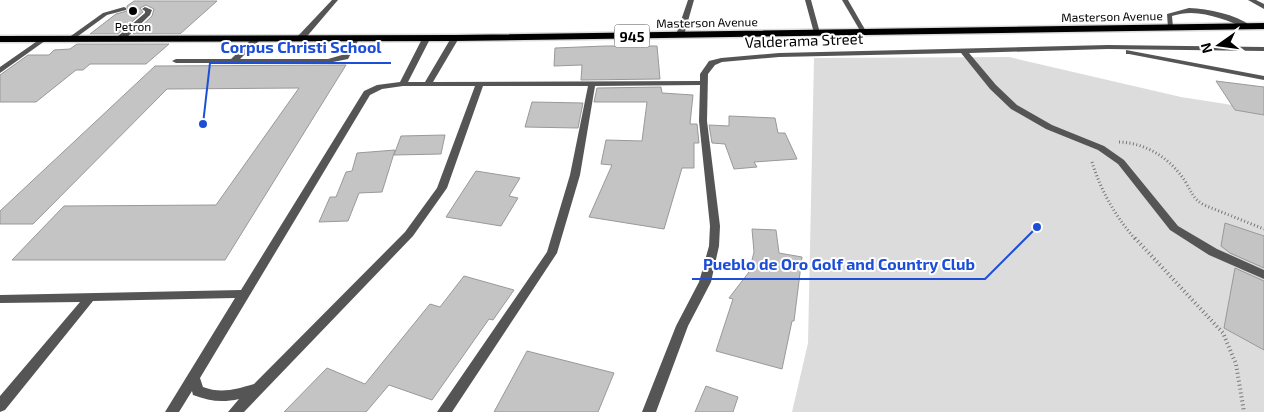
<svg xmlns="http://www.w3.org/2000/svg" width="1264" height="412" font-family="'Exo 2',sans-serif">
<rect width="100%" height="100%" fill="#fff"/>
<!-- green -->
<polygon fill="#dcdcdc" points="1009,57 1181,97 1264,110 1264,412 792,412 808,343 814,58"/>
<!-- building -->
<g fill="#c4c4c4" stroke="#999">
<polygon points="134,1 217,1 180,34 133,34 152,16 154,9 146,5 140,8 143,12 118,34 90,34 116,14 127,11 127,6"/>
<polygon points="77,44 169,44 146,64 90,64 83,70 76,70 36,102 0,102 0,75 28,55 49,55 54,50 70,49"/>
<polygon points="605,46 657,46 660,79 581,80 582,65 554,66 555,48"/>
<polygon points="346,65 225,260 12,260 64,206 216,205 299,88 167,89 33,224 0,224 0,211 155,66"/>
<polygon points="1216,81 1264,87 1264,115 1235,110"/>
<polygon points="661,87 662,93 693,95 690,124 697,124 699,143 694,143 694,168 682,168 664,229 589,217 612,165 601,164 606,140 642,141 647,102 594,102 597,88"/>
<polygon points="532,102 583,103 578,128 525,127"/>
<polygon points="729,116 775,118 778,133 785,133 797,159 754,162 757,167 734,169 725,144 712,143 709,125 729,126"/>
<polygon points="445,135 441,154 394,155 401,136"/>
<polygon points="395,150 382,192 359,193 348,221 319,222 330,197 336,197 346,172 352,171 357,153"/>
<polygon points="476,171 520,178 509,196 518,198 501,226 446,217"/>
<polygon points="1225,223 1264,236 1264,268 1230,253 1221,246"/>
<polygon points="752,229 776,230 779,253 802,257 794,321 792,321 782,369 716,351 733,299 729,298 749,272 754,252"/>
<polygon points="1235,268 1264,281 1264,350 1224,328"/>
<polygon points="464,276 514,290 493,320 489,319 432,400 389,385 366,412 284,412 327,368 365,384 430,304 440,307"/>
<polygon points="527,351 614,373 598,412 494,412"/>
<polygon points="706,386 738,397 733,412 695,412"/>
</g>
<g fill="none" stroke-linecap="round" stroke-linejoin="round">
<!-- primary casing -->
<g stroke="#dbdbdb" stroke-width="3">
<polygon id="primary" points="1264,23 1264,29 455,41 0,42 0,36 455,35"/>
</g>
<!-- path-far1 -->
<g stroke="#777" stroke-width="3" stroke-dasharray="1 2.5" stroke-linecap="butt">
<path d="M1119 142C1146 143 1170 158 1185 181 1191 191 1193 199 1204 205L1264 229"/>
<path d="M1092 162C1101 191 1115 216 1136 240"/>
</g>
<!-- path -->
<polyline stroke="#777" stroke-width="4" stroke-dasharray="1 3" stroke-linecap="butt" points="1135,238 1223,333 1236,364 1244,412"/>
<!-- lane -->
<g fill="#555" fill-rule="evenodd">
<polygon points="688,0 694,0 684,35 680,37 676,35"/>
<polygon points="805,0 811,0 820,33 819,34 814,33"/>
<polygon points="842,0 848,0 867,33 866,34 862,34"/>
<polygon points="124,7 126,8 126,10 107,15 74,39 68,38 103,13"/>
<polygon points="145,7 152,10 150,15 123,41 117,41 117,37 145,13 145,11 142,9"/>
<path d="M1189 8C1209 9 1235 14 1251 26L1248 28C1223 20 1199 7 1172 16L1173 27 1168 28 1167 14Z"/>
<polygon points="43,37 49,38 0,73 0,67"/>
<polygon points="254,37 261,39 240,59 328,59 342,55 352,37 359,39 348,59 328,63 176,63 172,61 176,59 231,59"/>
</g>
<!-- street -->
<g fill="#555" fill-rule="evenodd">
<polygon points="332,0 338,0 303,41 297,41 297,37"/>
<polygon points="1248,0 1256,0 1264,4 1264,9"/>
<path d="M455 36 459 38 433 82 700 81V74L709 61 721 58 779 53 1108 45 1264 47V51L1108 49 969 53 996 85 1017 105 1052 125 1104 146 1124 160 1178 226 1217 249 1264 270V279L1209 255 1170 230 1118 164 1098 150 1046 129 1011 109 990 89 961 53 779 57 722 62 715 65 708 74 707 121 720 226 719 246 711 282 688 326 656 412H642L676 326 699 282 709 246 710 226 699 121 700 85 595 86 580 175 557 253 452 412H437L547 252 570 175 588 86H483L447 188 413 236 244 412H228L239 399C222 403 209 401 193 395L192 391 179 412H165L235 298 93 301 5 410 0 412V396L80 302 0 303V295L241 290 364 91 377 85 400 82 422 39 426 37 430 39 408 82H425L451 38ZM403 86H475L437 188 405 232 254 384C237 389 221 394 203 387L200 378 370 95 382 89Z"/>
<polygon points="1126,50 1264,76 1264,80 1129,54 1126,54"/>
</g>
<!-- primary -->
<use href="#primary" fill="#000" fill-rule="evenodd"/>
</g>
<!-- markers -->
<circle fill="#000" stroke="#fff" stroke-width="2" cx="133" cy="11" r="5"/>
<g text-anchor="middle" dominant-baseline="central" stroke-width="4" stroke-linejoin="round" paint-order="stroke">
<!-- far-street labels -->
<g font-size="12" fill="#000" stroke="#fff">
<text transform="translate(1112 16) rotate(-1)">Masterson Avenue</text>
<text transform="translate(707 22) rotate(-1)">Masterson Avenue</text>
</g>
<!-- far-poi labels -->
<g font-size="12" fill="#000" stroke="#fff">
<text x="133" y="26">Petron</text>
</g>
<!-- shield labels -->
<rect fill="#fff" stroke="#4c4c4c" stroke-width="1" x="614.5" y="24.5" width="35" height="23" rx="4"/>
<g font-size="14" font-weight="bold" fill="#000">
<text x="632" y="36">945</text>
</g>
<!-- street labels -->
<g font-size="15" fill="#000" stroke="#fff">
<text transform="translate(804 40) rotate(-2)">Valderama Street</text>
</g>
</g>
<!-- callouts -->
<path fill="none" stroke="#1d4ed8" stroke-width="2" d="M203 124L210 63H391M1037 227L985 279H692"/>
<g fill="#1d4ed8" stroke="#fff" stroke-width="2">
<circle cx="203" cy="124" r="5"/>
<circle cx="1037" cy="227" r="5"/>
</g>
<g font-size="16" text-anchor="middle" font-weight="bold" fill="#1d4ed8" stroke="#fff" stroke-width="4" stroke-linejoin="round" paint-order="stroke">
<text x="301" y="53">Corpus Christi School</text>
<text x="839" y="270">Pueblo de Oro Golf and Country Club</text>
</g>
<!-- north arrow -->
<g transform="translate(1219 45) rotate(256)" stroke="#ffffff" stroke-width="4" paint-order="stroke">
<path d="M0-4L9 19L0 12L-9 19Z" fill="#000000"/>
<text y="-8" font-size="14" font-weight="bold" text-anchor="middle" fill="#000000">N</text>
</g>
</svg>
